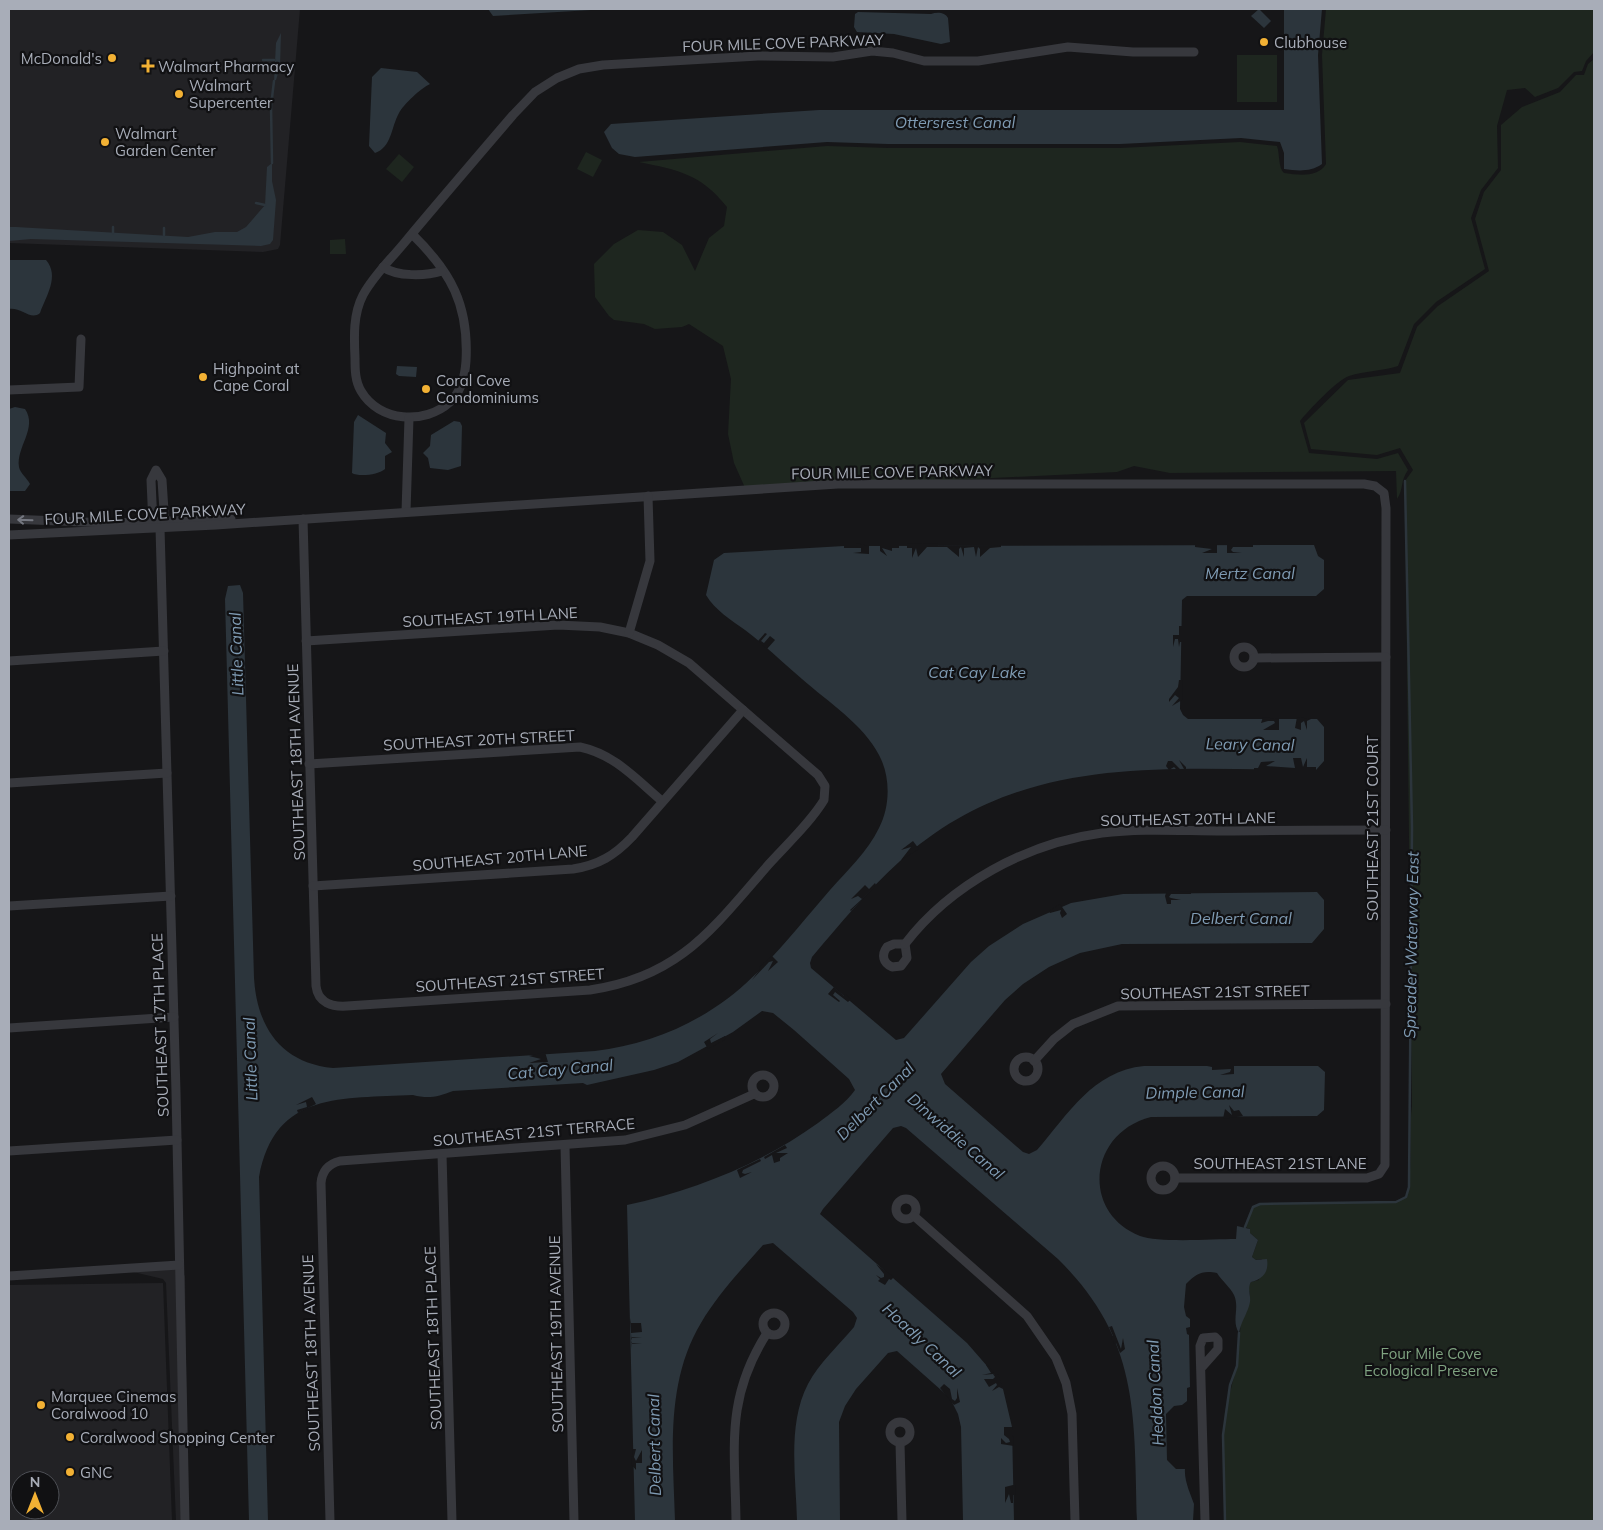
<svg xmlns="http://www.w3.org/2000/svg" width="1603" height="1530" font-family="Mulish,sans-serif">
<rect width="100%" height="100%" fill="#161618"/>
<!-- built -->
<g fill="#222225" fill-rule="evenodd">
<polygon points="9,9 300,9 280,245 278,249 263,252 9,243"/>
<polygon points="179,1268 185,1276 188,1521 176,1521 166,1283 163,1279 125,1270"/>
<path d="M163 1283 172 1521H9V1285ZM20 1480H50V1510H20Z"/>
</g>
<!-- green -->
<g fill="#1e261f">
<path d="M1326 9H1594V52L1586 61 1582 71 1574 72 1558 88 1535 97 1525 88 1507 90 1497 126 1498 168 1481 190 1471 218 1485 269 1436 302 1414 324 1398 366C1382 371 1365 371 1349 376 1338 379 1308 411 1300 421L1309 453 1377 459 1398 453 1408 470C1400 481 1404 489 1397 499L1396 471 1170 473 1134 466 1117 472 746 490 734 463 728 434 731 379 723 346 689 324 682 327 655 329 644 324 614 320 609 316 595 297 594 264 614 244 638 230 663 232 682 245 695 271 709 238 724 226 727 207C701 174 678 170 639 162L827 146 888 148H1120L1240 142 1277 146C1280 154 1278 168 1284 173 1298 175 1318 178 1326 164L1322 55Z"/>
<rect x="1237" y="55" width="40" height="47"/>
<path d="M1594 59V1521H1225L1223 1435 1225 1411 1237 1366 1241 1320 1246 1313 1250 1295 1248 1286 1251 1282 1259 1280 1262 1259 1256 1260 1252 1257 1258 1240 1250 1233V1229L1245 1227 1253 1207 1260 1204 1396 1202 1406 1197C1414 1168 1408 1136 1412 1106L1405 481 1413 470 1400 448 1377 455 1311 449 1304 423 1348 380 1400 373 1417 327 1438 306 1489 271 1475 219 1484 192 1501 170V125L1522 107 1560 92 1576 75H1584L1588 64Z"/>
<polygon points="586,152 602,160 593,177 577,169"/>
<polygon points="399,154 414,167 402,182 386,169"/>
<polygon points="345,239 346,254 330,254 330,240"/>
</g>
<!-- water -->
<g fill="#2c353c">
<polygon points="488,9 608,9 493,16"/>
<polygon points="1259,9 1271,21 1264,28 1251,16"/>
<path d="M1284 9H1322L1318 55 1322 164C1311 172 1298 171 1284 169V153L1280 142 1241 138 1120 144H888L827 142 635 157 619 154 612 148 604 132 611 124 819 110H1284Z"/>
<path d="M858 12 931 14C937 12 945 12 948 18L950 42 941 44 894 34 857 32 854 27 855 14Z"/>
<polygon points="281,33 280,67 276,80 274,81 276,43"/>
<path d="M381 68 417 72 430 84C421 88 404 104 399 113 391 127 392 147 375 153L369 146 372 77Z"/>
<polygon points="272,163 272,181 276,200 273,240 270,244 261,246 31,239 9,241 9,227 16,227 188,237 215,232 237,232 246,227 265,205 267,167"/>
<path d="M9 260H46C60 276 46 296 40 313 31 321 21 307 9 309Z"/>
<polygon points="397,366 417,367 416,377 399,376 396,374"/>
<path d="M15 407 25 409C38 428 16 447 19 467 20 473 27 478 30 484L25 491H9V409Z"/>
<path d="M358 415 386 433 385 443 392 452 385 456V469C379 475 358 477 352 473L354 422Z"/>
<polygon points="454,421 460,422 462,426 461,466 448,470 430,468 428,458 423,453 430,446 431,435"/>
<path d="M1314 545 1318 556 1324 560V589L1316 596H1187L1182 600 1180 709 1183 715 1188 719H1317L1324 727V761L1316 770C1166 770 1020 751 899 862 868 890 840 924 812 957L810 963 811 968 896 1040 904 1038 971 962 989 946 1023 924 1071 903 1123 894 1317 892 1324 900V929L1312 943 1122 944 1080 953 1049 967 1023 984 1005 1000 941 1074 945 1084 1023 1152 1029 1154 1037 1150C1068 1114 1093 1071 1144 1066H1318L1325 1072 1324 1110 1317 1116 1151 1117C1088 1133 1081 1213 1140 1236 1158 1243 1214 1239 1236 1239L1237 1226 1250 1229V1233L1258 1240 1252 1257 1256 1260 1267 1259C1269 1272 1263 1279 1251 1282 1247 1288 1251 1295 1250 1302 1248 1313 1241 1321 1239 1333 1231 1321 1240 1308 1234 1295 1230 1287 1222 1281 1217 1273 1202 1270 1196 1274 1186 1284L1184 1307 1186 1316 1190 1319V1327L1186 1328 1187 1334 1189 1335 1190 1387 1187 1388V1401L1182 1405 1174 1406 1166 1414 1167 1460 1176 1469H1185C1184 1481 1191 1495 1194 1504L1193 1521H1137C1134 1414 1140 1340 1058 1259L906 1128 901 1126 893 1128 823 1209 820 1214 967 1343 994 1374 1003 1389 1012 1427 1014 1521H963L961 1427 958 1414 950 1398 897 1351 888 1353 856 1389 845 1406 839 1422 840 1521H797C796 1477 787 1424 808 1384 819 1363 839 1345 854 1327L857 1318 853 1312 773 1243 763 1245C741 1270 718 1294 701 1323 665 1383 673 1454 675 1521H635L627 1205C695 1190 761 1164 818 1123 831 1113 846 1103 855 1090L849 1079 794 1030 773 1013 762 1011 733 1032 678 1062 654 1070 587 1085 583 1083 453 1091C438 1097 428 1099 413 1095 343 1099 275 1090 259 1177L268 1521H249L227 674 225 599 228 586 240 585 243 593 254 978C257 1027 281 1063 333 1068L595 1051C637 1046 678 1032 714 1008 760 978 794 931 830 890 847 871 868 851 879 828 890 807 891 777 879 755 863 724 828 702 802 679 783 663 765 645 745 630 731 620 715 610 706 595L714 560 724 553 844 546Z"/>
</g>
<!-- pier -->
<g fill="#161618">
<polygon points="856,543 869,546 869,554 853,553 861,552 861,548 844,548 844,546 856,546"/>
<polygon points="883,543 899,543 899,548 892,548 892,551 882,548 887,556 880,551 880,546"/>
<polygon points="907,543 938,544 938,546 1001,545 1001,547 990,548 980,557 980,549 978,547 976,557 974,547 964,548 964,557 961,547 959,549 959,557 947,547 927,547 918,557 916,548 912,558 912,548 907,548"/>
<polygon points="1195,543 1217,545 1217,553 1202,553 1212,549 1195,547"/>
<polygon points="1240,543 1247,543 1247,545 1253,545 1253,547 1233,547 1231,550 1233,552 1242,553 1227,553 1227,545 1240,545"/>
<polygon points="1179,626 1183,626 1183,642 1180,642 1179,647 1178,639 1175,639 1173,647 1173,635 1179,635"/>
<polygon points="765,633 767,634 761,641 764,643 770,636 775,640 767,649 758,641"/>
<polygon points="1179,680 1183,680 1182,700 1172,706 1179,698 1175,695 1169,702 1169,699 1178,687"/>
<polygon points="1263,717 1279,719 1279,730 1263,730 1275,723 1274,721 1268,721 1261,723"/>
<polygon points="1297,717 1311,719 1307,721 1307,730 1304,721 1301,723 1301,730 1295,728"/>
<polygon points="1293,758 1301,758 1303,767 1307,758 1307,767 1316,767 1316,770 1301,770 1301,772 1293,772 1293,770 1266,770 1266,772 1257,772 1257,770 1254,770 1254,768 1258,768 1261,762 1275,761 1266,766 1295,768"/>
<polygon points="1179,760 1186,767 1186,770 1177,770 1174,767 1169,770 1166,766 1168,761 1172,761 1180,769 1184,769"/>
<polygon points="913,841 919,849 901,860 911,847 901,850"/>
<polygon points="875,883 876,885 851,911 850,910 862,899 858,896 851,899 865,885 869,889"/>
<polygon points="1167,890 1191,892 1191,894 1171,894 1169,897 1171,898 1181,900 1171,900 1171,904 1167,904 1165,896"/>
<polygon points="1060,904 1067,914 1062,918 1060,913 1061,910 1050,913 1049,911"/>
<polygon points="772,956 778,962 768,971 773,961 769,962 752,980 760,969 759,967"/>
<polygon points="834,987 844,996 845,994 851,999 848,1002 835,992 833,995 840,1001 839,1002 828,994"/>
<polygon points="718,1033 710,1039 711,1043 725,1036 726,1039 708,1049 704,1042"/>
<polygon points="545,1052 548,1062 529,1063 541,1059 529,1056"/>
<polygon points="1207,1066 1234,1066 1234,1074 1220,1075 1230,1072 1231,1069 1212,1070 1212,1067"/>
<polygon points="312,1097 316,1104 298,1113 297,1110 307,1107 306,1102 296,1105"/>
<polygon points="1229,1105 1234,1111 1239,1110 1243,1116 1223,1119 1225,1109 1232,1115"/>
<polygon points="785,1145 787,1148 776,1153 788,1153 780,1158 780,1161 774,1163 772,1155 765,1159 764,1157"/>
<polygon points="760,1159 761,1161 743,1170 742,1173 745,1174 752,1172 740,1178 737,1170"/>
<polygon points="876,1264 894,1277 891,1280 889,1279 885,1285 878,1281 880,1279 876,1275 881,1278 884,1277 884,1274"/>
<polygon points="630,1318 631,1323 641,1323 642,1332 631,1333 631,1337 642,1338 632,1338 631,1343 642,1344 632,1344 632,1349"/>
<polygon points="1112,1326 1121,1349 1123,1338 1125,1349 1120,1353 1116,1343 1114,1344 1111,1337 1113,1336 1109,1327"/>
<polygon points="987,1364 995,1375 998,1374 1003,1389 999,1387 992,1391 997,1385 996,1383 989,1387 984,1379 993,1379 995,1377 993,1374 982,1375 991,1373 986,1365"/>
<polygon points="944,1384 950,1389 952,1399 955,1401 957,1398 957,1388 960,1402 954,1405 940,1388"/>
<polygon points="1004,1427 1012,1427 1014,1446 1001,1444 1001,1438 1006,1443 1010,1442 1009,1439 1004,1435"/>
<polygon points="633,1449 636,1449 634,1457 636,1461 642,1450 642,1463 636,1463 636,1470 631,1464"/>
<polygon points="1013,1485 1015,1485 1016,1495 1013,1495 1013,1503 1011,1503 1009,1494 1005,1503 1005,1487"/>
</g>
<g fill="none" stroke-linecap="round" stroke-linejoin="round">
<!-- stream -->
<g stroke="#2c353c" stroke-width="2.5">
<polyline points="263,60 274,60"/>
<polyline points="272,163 271,106 274,81"/>
<polyline points="256,203 265,205"/>
<polyline points="113,227 113,233"/>
<polyline points="164,228 164,235"/>
<polyline points="1245,1227 1253,1207 1260,1204 1396,1202 1406,1197 1409,1187 1412,828 1405,481"/>
<polyline points="1225,1521 1223,1435 1230,1385 1237,1366 1239,1333"/>
</g>
<!-- minor -->
<g stroke="#37383d" stroke-width="9">
<path d="M412 234C451 272 469 305 466 361 465 376 462 391 450 402 425 425 379 422 361 391 355 381 355 369 355 358 354 337 353 314 363 295 374 275 391 259 405 242 441 199 477 157 513 115L535 92 557 78 579 69 603 65 758 56 833 57 872 51 893 53 924 61H978L1068 47 1133 52H1194"/>
<path d="M383 267C397 277 426 276 442 271"/>
<polyline points="9,390 79,387 81,339"/>
<polyline points="406,512 409,418"/>
<polyline points="9,519 109,523 231,519"/>
<path d="M303 519 316 986C318 1003 332 1007 347 1006L590 990C680 977 713 928 769 864 787 844 810 823 824 800L825 786 818 775 689 663 658 645 629 633 600 627 558 625 306 641"/>
<polyline points="153,525 151,480 156,470 162,480 165,526"/>
<polyline points="160,528 176,1092 185,1521"/>
<polyline points="9,535 216,525 838,484 1364,484 1375,486 1384,493 1386,508 1385,1165 1379,1174 1367,1178 1175,1178"/>
<polyline points="629,633 650,561 648,496"/>
<circle cx="1244" cy="657" r="10"/>
<polyline points="1254,658 1386,657"/>
<polyline points="9,661 164,651"/>
<path d="M309 764 580 747C614 754 636 779 662 801"/>
<polyline points="9,783 167,773"/>
<path d="M313 886 573 869C599 865 615 855 632 837L743 710"/>
<polyline points="9,906 171,896"/>
<path d="M894 944H905L907 958 901 966 892 967C883 963 881 955 887 947Z"/>
<path d="M905 944C951 884 1027 843 1102 833 1142 828 1183 831 1223 831 1277 830 1332 830 1386 830"/>
<polyline points="9,1028 174,1017"/>
<circle cx="1026" cy="1069" r="12"/>
<polyline points="1034,1061 1054,1039 1073,1024 1118,1006 1386,1004"/>
<circle cx="763" cy="1086" r="11"/>
<polyline points="565,1146 574,1521"/>
<polyline points="9,1151 177,1140"/>
<polyline points="442,1154 452,1521"/>
<circle cx="1163" cy="1178" r="12"/>
<circle cx="906" cy="1209" r="10"/>
<polyline points="914,1216 1027,1316 1056,1358 1066,1383 1072,1414 1075,1521"/>
<polyline points="9,1276 179,1265"/>
<circle cx="774" cy="1324" r="11"/>
<polyline points="1202,1367 1218,1349 1218,1340 1215,1337 1203,1338 1200,1346 1205,1521"/>
<circle cx="900" cy="1432" r="10"/>
<polyline points="900,1443 902,1521"/>
<path d="M330 1521 321 1183C322 1171 328 1164 340 1161L625 1140 685 1125 754 1094"/>
<path d="M736 1521C735 1447 725 1399 767 1333"/>
</g>
</g>
<!-- one-way arrows -->
<defs><path id="oneway-shaft" d="M-6 0H5M1.5-3L5.5 0L1.5 3" fill="none" stroke-width="1.6" stroke-linecap="round" stroke-linejoin="round" transform="scale(1.25)"/></defs>
<use stroke="#757881" href="#oneway-shaft" transform="translate(25 520) rotate(-178)"/>
<!-- markers -->
<g fill="#f2b134" stroke="#111113" stroke-width="2">
<circle cx="1264" cy="42" r="5"/>
<circle cx="112" cy="58" r="5"/>
<path d="M145.5 58.5h5v5h5v5h-5v5h-5v-5h-5v-5h5z"/>
<circle cx="179" cy="94" r="5"/>
<circle cx="105" cy="142" r="5"/>
<circle cx="203" cy="377" r="5"/>
<circle cx="426" cy="389" r="5"/>
<circle cx="41" cy="1405" r="5"/>
<circle cx="70" cy="1437" r="5"/>
<circle cx="70" cy="1472" r="5"/>
</g>
<g text-anchor="middle" dominant-baseline="central" stroke-width="4.5" stroke-linejoin="round" paint-order="stroke">
<!-- poi labels -->
<g font-size="15" fill="#a8adb8" stroke="#111113" text-anchor="start">
<text x="1274" y="42">Clubhouse</text>
<text x="102" y="58" text-anchor="end">McDonald's</text>
<text x="158" y="66">Walmart Pharmacy</text>
<text x="189" y="85">Walmart<tspan x="189" dy="17">Supercenter</tspan></text>
<text x="115" y="133">Walmart<tspan x="115" dy="17">Garden Center</tspan></text>
<text x="213" y="368">Highpoint at<tspan x="213" dy="17">Cape Coral</tspan></text>
<text x="436" y="380">Coral Cove<tspan x="436" dy="17">Condominiums</tspan></text>
<text x="51" y="1396">Marquee Cinemas<tspan x="51" dy="17">Coralwood 10</tspan></text>
<text x="80" y="1437">Coralwood Shopping Center</text>
<text x="80" y="1472">GNC</text>
</g>
<!-- street labels -->
<g font-size="15" fill="#a8adb8" stroke="#111113">
<text transform="translate(783 43) rotate(-2)">FOUR MILE COVE PARKWAY</text>
<text transform="translate(892 472) rotate(-1)">FOUR MILE COVE PARKWAY</text>
<text transform="translate(145 514) rotate(-3)">FOUR MILE COVE PARKWAY</text>
<text transform="translate(490 617) rotate(-3)">SOUTHEAST 19TH LANE</text>
<text transform="translate(479 740) rotate(-3)">SOUTHEAST 20TH STREET</text>
<text transform="translate(296 762) rotate(-92)">SOUTHEAST 18TH AVENUE</text>
<text transform="translate(1188 819) rotate(-1)">SOUTHEAST 20TH LANE</text>
<text transform="translate(1372 828) rotate(-90)">SOUTHEAST 21ST COURT</text>
<text transform="translate(500 858) rotate(-5)">SOUTHEAST 20TH LANE</text>
<text transform="translate(510 980) rotate(-4)">SOUTHEAST 21ST STREET</text>
<text transform="translate(1215 992) rotate(-1)">SOUTHEAST 21ST STREET</text>
<text transform="translate(160 1025) rotate(-92)">SOUTHEAST 17TH PLACE</text>
<text transform="translate(534 1132) rotate(-5)">SOUTHEAST 21ST TERRACE</text>
<text x="1280" y="1163">SOUTHEAST 21ST LANE</text>
<text transform="translate(556 1334) rotate(-91)">SOUTHEAST 19TH AVENUE</text>
<text transform="translate(433 1338) rotate(-92)">SOUTHEAST 18TH PLACE</text>
<text transform="translate(311 1353) rotate(-92)">SOUTHEAST 18TH AVENUE</text>
</g>
<!-- park labels -->
<g font-size="15" fill="#7fa381" stroke="#111113">
<text x="1431" y="1353">Four Mile Cove<tspan x="1431" dy="17">Ecological Preserve</tspan></text>
</g>
<!-- water labels -->
<g font-size="16" font-style="italic" fill="#7f9bb3" stroke="#111113">
<text x="955" y="122">Ottersrest Canal</text>
<text x="1250" y="573">Mertz Canal</text>
<text transform="translate(236 654) rotate(-92)">Little Canal</text>
<text x="977" y="672">Cat Cay Lake</text>
<text transform="translate(1250 744) rotate(1)">Leary Canal</text>
<text x="1241" y="918">Delbert Canal</text>
<text transform="translate(1411 945) rotate(-89)">Spreader Waterway East</text>
<text transform="translate(250 1059) rotate(-92)">Little Canal</text>
<text transform="translate(560 1069) rotate(-5)">Cat Cay Canal</text>
<text transform="translate(1195 1092) rotate(-1)">Dimple Canal</text>
<text transform="translate(875 1101) rotate(-45)">Delbert Canal</text>
<text transform="translate(956 1136) rotate(41)">Dinwiddie Canal</text>
<text transform="translate(922 1340) rotate(43)">Hoadly Canal</text>
<text transform="translate(1155 1393) rotate(-93)">Heddon Canal</text>
<text transform="translate(654 1445) rotate(-91)">Delbert Canal</text>
</g>
</g>
<!-- border -->
<rect width="1603" height="1530" fill="none" stroke="#a8adb8" stroke-width="20"/>
<!-- north arrow -->
<g transform="translate(35 1495)"><circle r="24" fill="#111113" stroke="#4d4f55"/>
<path d="M0-4L9 19L0 12L-9 19Z" fill="#f2b134"/>
<text y="-8" font-size="14" font-weight="bold" text-anchor="middle" fill="#a8adb8">N</text>
</g>
</svg>
